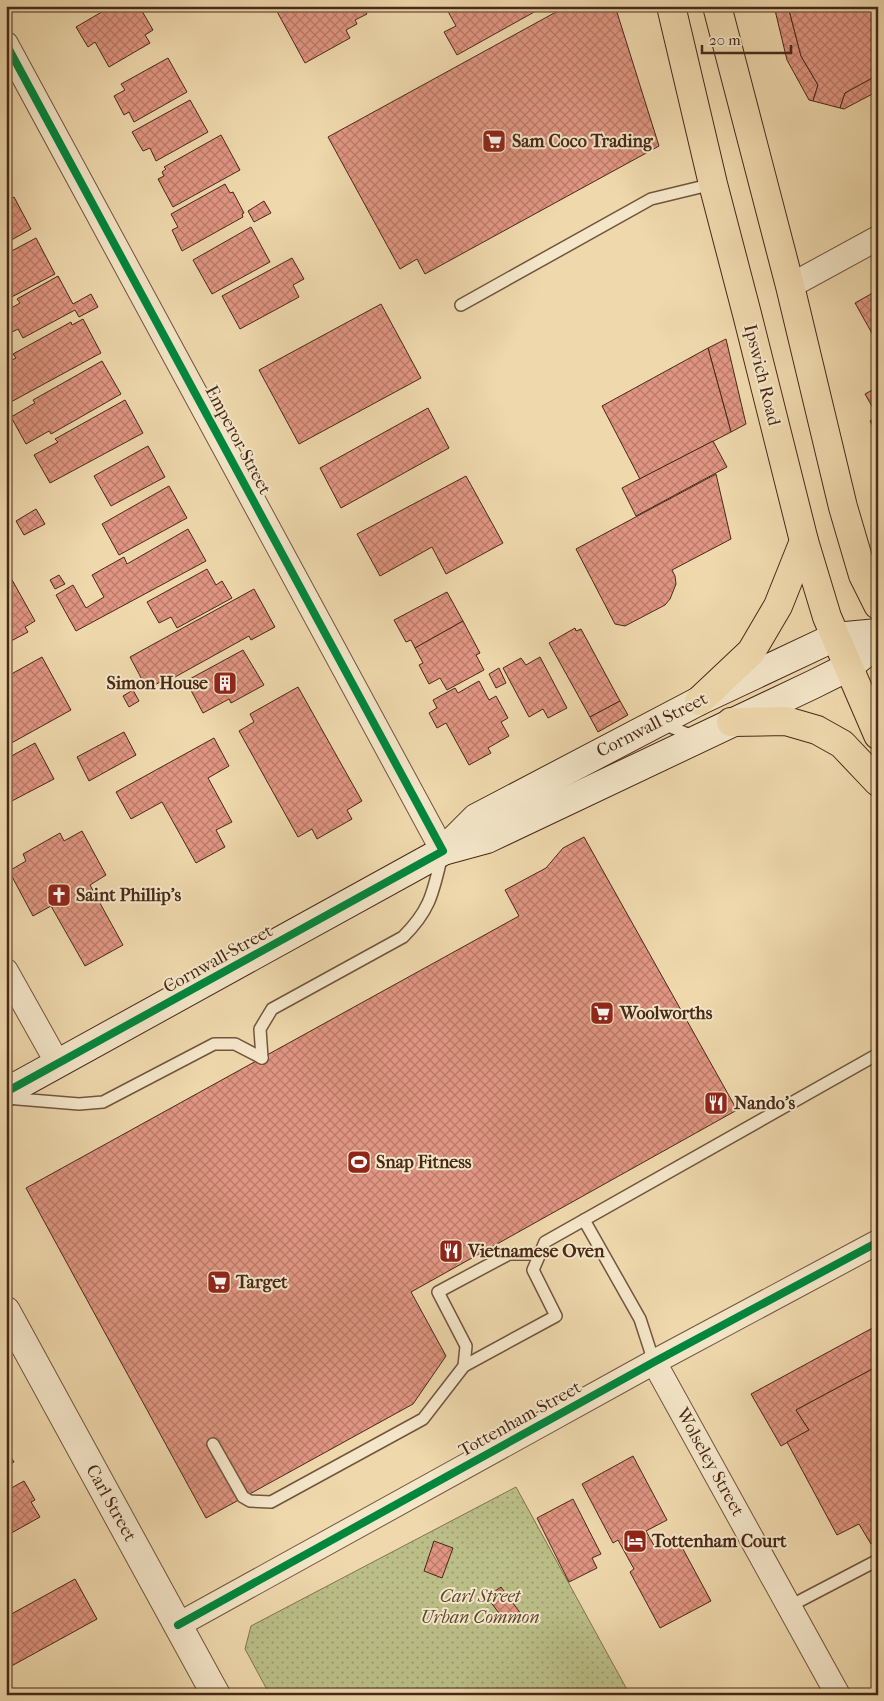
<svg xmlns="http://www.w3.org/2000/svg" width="884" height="1701" font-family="'IM FELL French Canon',serif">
<defs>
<pattern id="grass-dots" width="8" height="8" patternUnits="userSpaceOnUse" patternTransform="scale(1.25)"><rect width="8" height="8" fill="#bbbe87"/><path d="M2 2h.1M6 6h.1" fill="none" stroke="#9a9a6d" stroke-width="1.8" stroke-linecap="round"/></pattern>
<pattern id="building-cross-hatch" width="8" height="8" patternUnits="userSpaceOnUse" patternTransform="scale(1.25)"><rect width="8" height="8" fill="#e09582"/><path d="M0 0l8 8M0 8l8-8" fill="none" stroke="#b87a69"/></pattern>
</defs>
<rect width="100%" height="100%" fill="#eed8ac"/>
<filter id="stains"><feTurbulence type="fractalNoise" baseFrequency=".004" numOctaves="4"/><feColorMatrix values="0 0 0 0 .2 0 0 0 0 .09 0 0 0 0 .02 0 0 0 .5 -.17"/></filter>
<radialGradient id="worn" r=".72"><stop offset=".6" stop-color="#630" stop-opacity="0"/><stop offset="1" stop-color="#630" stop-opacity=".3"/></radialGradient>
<!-- grass -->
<polygon fill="url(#grass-dots)" stroke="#827450" points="516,1487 630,1695 270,1695 245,1649 251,1626"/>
<!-- building -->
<g fill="url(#building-cross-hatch)" stroke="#482918">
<polygon points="112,6 139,6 153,30 145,35 150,43 109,67 95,42 88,47 76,27"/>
<polygon points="274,6 362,6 367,14 355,20 357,24 346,30 350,38 305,63"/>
<polygon points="445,6 545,6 457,55 444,32 456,26"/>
<polygon points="567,6 615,6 659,146 425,274 417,259 400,269 328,137"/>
<polygon points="774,6 788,6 801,56 818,85 813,101 809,100 787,60"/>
<polygon points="788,6 878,6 878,75 845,93 840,108 813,101 818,85 801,56"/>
<polygon points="168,58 187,92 134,122 129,112 124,115 114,96 125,90 121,84"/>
<polygon points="878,75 878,91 844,109 840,108 845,93"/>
<polygon points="190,100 208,132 156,161 150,148 143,151 132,132"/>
<polygon points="221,135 240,170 173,207 158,179 164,176 162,172 166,169 164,167"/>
<polygon points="225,184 230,193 233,192 244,213 242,214 243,217 182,251 172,230 178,227 171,214"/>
<polygon points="14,197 31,229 6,243 6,201"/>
<polygon points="264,201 271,213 254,222 248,211"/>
<polygon points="251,227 270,262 212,294 193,260"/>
<polygon points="36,238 55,274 6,300 6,254"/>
<polygon points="292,258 304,279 293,285 299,297 240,329 222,296"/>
<polygon points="58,276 73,304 91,294 98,307 79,317 75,310 23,338 18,329 6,335 6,311 20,303 17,299"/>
<polygon points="878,290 878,344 855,303"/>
<polygon points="381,304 421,378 299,444 259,370"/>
<polygon points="83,319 101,353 9,403 6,398 6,363 16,358 13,354 71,322 72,325"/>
<polygon points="726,339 746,424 731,432 708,348"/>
<polygon points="708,348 731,432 640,479 602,406"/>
<polygon points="102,361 121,394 51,434 49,431 26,444 11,417 35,403 33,400"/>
<polygon points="878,387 878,417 865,394"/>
<polygon points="125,400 143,433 50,483 34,455 58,442 55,439"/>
<polygon points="428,408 449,448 341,508 320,468"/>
<polygon points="878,417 878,435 870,421"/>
<polygon points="713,441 727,467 636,516 622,488"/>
<polygon points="148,446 165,477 111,506 94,476"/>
<polygon points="716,474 731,539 672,570 675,576 676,584 670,599 665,605 625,626 615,624 576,549"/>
<polygon points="466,476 503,543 446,574 432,547 380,576 357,534"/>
<polygon points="169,486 187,518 119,555 102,524"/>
<polygon points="36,509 45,524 24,535 16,521"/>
<polygon points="188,529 206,561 76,631 56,595 73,585 86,608 104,597 92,575 124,557 127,564"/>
<polygon points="207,569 216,585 222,581 232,598 177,628 171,617 159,623 147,602"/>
<polygon points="59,575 65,584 55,589 50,580"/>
<polygon points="11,578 35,621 25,627 28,632 11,641 9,636 6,637 6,580"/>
<polygon points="254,589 275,627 251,640 249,636 166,682 164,680 147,689 130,657"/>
<polygon points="447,592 463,621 415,648 411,640 406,642 394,620"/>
<polygon points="463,621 480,653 476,655 484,670 447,690 440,678 429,684 419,665 423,663 415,648"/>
<polygon points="575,628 576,631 581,629 620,701 590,717 549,643"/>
<polygon points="243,650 264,685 231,703 229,699 203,713 186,681"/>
<polygon points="42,657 71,710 6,746 6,677"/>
<polygon points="540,657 567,708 548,718 543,709 529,717 503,668 521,658 526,665"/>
<polygon points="499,668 506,683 496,688 489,674"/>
<polygon points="479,681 489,700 496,696 508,718 501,722 509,736 488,748 491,753 469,765 446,723 437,728 429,713 437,708 433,700 455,688 458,693"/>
<polygon points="298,687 362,801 347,810 352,819 317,839 312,829 298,837 239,731 254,722 250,714"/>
<polygon points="133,690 139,701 129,707 123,696"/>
<polygon points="620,701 628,715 598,732 590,717"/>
<polygon points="124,732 136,755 89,781 77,757"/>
<polygon points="214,738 229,766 208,778 232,822 216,830 225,847 196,863 162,802 131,819 116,792"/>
<polygon points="35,743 54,779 6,804 6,759"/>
<polygon points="82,831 106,875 90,885 123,945 85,966 51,906 33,916 9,871 26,861 23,854 60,833 64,841"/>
<polygon points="584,837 737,1110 411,1292 446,1356 413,1404 206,1518 26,1188 519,916 505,890 546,868 563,848"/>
<polygon points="878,1325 878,1366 796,1410 809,1430 781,1446 751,1394"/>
<polygon points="878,1366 878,1540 871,1544 859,1524 837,1535 787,1442 809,1430 796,1410"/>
<polygon points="6,1449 14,1462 6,1466"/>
<polygon points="633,1456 667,1520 646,1531 656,1549 677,1538 711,1601 660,1628 630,1572 634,1569 618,1540 613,1543 582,1484"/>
<polygon points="24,1481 35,1500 31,1502 40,1517 6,1536 6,1491"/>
<polygon points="573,1499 601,1554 592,1558 597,1568 569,1582 537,1518"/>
<polygon points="434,1541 453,1548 442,1578 424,1571"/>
<polygon points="75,1579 97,1619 6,1669 6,1617"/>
<polygon points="501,1587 521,1614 507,1624 487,1597"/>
</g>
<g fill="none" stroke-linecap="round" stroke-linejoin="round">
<!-- service casing -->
<g stroke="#72553d" stroke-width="14">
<g id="service">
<polyline points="461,305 651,199 713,184"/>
<polyline points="661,723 695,737"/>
<path d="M262 1058 260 1029 272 1009 403 937C431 909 433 892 442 855"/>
<polyline points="6,1098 79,1104 103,1102 214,1044 235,1044 262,1058"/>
<polyline points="654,1362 640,1319 584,1220 878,1054"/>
<polyline points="464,1366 466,1346 438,1292 509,1254 540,1254"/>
<polyline points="213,1444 243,1497 250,1501 271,1502 423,1419 464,1366 556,1316 533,1270 545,1242 584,1220"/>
<polyline points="790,1606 878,1560"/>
</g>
</g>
<!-- minor casing -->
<g stroke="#72553d" stroke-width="26">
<g id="minor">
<polyline points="6,44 443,851"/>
<polyline points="790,286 878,238"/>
<polyline points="6,971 58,1064"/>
<polyline points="654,1362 838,1695"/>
<polyline points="178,1625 654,1362 878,1242"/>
</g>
</g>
<!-- tertiary casing -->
<g stroke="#72553d" stroke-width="30">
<polyline id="tertiary" points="6,1311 216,1695"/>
</g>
<!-- secondary casing -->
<g stroke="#482918" stroke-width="30">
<g id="secondary">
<polyline points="443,851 476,818 699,701 835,637 878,633"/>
<polyline points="6,1092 443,851 487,839 814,684 848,667 878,643"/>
</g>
</g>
<!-- trunk casing -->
<g stroke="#482918" stroke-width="30">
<g id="trunk">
<polyline points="671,6 713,184 747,314 804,541 827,617 878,735"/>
<polyline points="717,6 790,286 843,507 863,575 878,605"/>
<polyline points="699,701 751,652 778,606 804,541"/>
<polyline points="731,722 786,721 817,730 842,744 878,782"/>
</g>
</g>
<!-- service -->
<use href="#service" stroke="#f4e6c9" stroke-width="11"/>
<!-- minor -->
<use href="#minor" stroke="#f4e6c9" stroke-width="24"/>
<!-- tertiary -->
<use href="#tertiary" stroke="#f4e6c9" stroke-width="28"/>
<!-- secondary -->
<use href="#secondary" stroke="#f4e6c9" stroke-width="28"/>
<!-- trunk -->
<use href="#trunk" stroke="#eed8ac" stroke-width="28"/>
<!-- cycleway casing -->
<g stroke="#f4e6c9" stroke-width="11">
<g id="cycleway">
<polyline points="6,44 443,851 6,1092"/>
<polyline points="178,1625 654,1362 878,1242"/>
</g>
</g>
<!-- cycleway -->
<use href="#cycleway" stroke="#00873e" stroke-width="8"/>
</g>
<!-- icons -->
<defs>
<g id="supermarket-square" transform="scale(1.25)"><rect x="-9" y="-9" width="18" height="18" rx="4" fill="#8f2418" stroke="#f4e6c9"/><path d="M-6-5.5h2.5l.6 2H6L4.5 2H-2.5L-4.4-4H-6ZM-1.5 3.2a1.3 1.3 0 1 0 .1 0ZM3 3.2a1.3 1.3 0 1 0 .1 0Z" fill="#fff"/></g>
<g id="building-square" transform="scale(1.25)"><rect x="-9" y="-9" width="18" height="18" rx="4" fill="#8f2418" stroke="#f4e6c9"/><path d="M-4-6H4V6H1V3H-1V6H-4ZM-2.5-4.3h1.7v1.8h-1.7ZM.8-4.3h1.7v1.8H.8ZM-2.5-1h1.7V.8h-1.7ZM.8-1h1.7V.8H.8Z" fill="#fff"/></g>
<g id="church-square" transform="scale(1.25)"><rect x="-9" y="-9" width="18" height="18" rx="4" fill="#8f2418" stroke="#f4e6c9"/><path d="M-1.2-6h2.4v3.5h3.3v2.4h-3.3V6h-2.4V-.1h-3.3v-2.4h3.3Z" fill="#fff"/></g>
<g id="restaurant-square" transform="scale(1.25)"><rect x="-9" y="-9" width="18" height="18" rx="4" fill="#8f2418" stroke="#f4e6c9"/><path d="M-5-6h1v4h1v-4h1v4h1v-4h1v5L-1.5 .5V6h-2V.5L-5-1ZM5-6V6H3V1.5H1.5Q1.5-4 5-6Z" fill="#fff"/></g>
<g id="stadium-square" transform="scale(1.25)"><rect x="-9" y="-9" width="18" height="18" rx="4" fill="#8f2418" stroke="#f4e6c9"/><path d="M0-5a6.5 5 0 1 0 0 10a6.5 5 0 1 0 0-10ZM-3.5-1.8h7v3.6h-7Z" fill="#fff"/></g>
<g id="hotel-square" transform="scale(1.25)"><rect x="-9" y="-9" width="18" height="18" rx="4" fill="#8f2418" stroke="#f4e6c9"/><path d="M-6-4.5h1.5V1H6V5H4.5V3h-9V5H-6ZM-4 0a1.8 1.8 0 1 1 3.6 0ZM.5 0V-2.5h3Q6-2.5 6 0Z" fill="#fff"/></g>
</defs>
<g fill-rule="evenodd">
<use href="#supermarket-square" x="494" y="141"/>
<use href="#building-square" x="225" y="683"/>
<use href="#church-square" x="59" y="895"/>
<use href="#supermarket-square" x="602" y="1013"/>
<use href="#restaurant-square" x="716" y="1103"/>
<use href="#stadium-square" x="359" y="1162"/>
<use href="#restaurant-square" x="451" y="1251"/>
<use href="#supermarket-square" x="219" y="1282"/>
<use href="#hotel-square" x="635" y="1541"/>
</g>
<g text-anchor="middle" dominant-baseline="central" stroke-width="4" stroke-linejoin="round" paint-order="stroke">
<!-- poi labels -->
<g font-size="18" font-weight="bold" fill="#482918" stroke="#f4e6c9" text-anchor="start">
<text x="512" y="141">Sam Coco Trading</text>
<text x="208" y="683" text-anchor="end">Simon House</text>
<text x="76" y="895">Saint Phillip's</text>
<text x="620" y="1013">Woolworths</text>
<text x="734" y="1103">Nando's</text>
<text x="376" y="1162">Snap Fitness</text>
<text x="468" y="1251">Vietnamese Oven</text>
<text x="236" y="1282">Target</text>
<text x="652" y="1541">Tottenham Court</text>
</g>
<!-- street labels -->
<g font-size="18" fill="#482918" stroke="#f4e6c9">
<text transform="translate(762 375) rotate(76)">Ipswich Road</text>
<text transform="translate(238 440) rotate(62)">Emperor Street</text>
<text transform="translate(652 725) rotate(-27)">Cornwall Street</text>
<text transform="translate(218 959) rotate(-29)">Cornwall Street</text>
<text transform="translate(520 1419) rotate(-29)">Tottenham Street</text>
<text transform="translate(710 1462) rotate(61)">Wolseley Street</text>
<text transform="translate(111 1503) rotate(61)">Carl Street</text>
</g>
<!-- park labels -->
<g font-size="18" font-style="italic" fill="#5f472e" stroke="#f4e6c9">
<text x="480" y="1596">Carl Street<tspan x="480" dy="21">Urban Common</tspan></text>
</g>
</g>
<!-- margin -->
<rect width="884" height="1701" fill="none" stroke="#eed8ac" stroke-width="25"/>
<rect x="8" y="8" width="869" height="1686" fill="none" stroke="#482918" stroke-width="2.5"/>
<rect x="12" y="12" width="859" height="1676" fill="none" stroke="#482918"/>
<!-- scale -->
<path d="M702 45v8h89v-8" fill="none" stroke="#482918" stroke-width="2.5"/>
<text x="709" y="45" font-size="15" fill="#482918" stroke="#f4e6c9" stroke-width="4" paint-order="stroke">20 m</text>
<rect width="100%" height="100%" filter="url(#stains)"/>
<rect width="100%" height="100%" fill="url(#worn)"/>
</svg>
